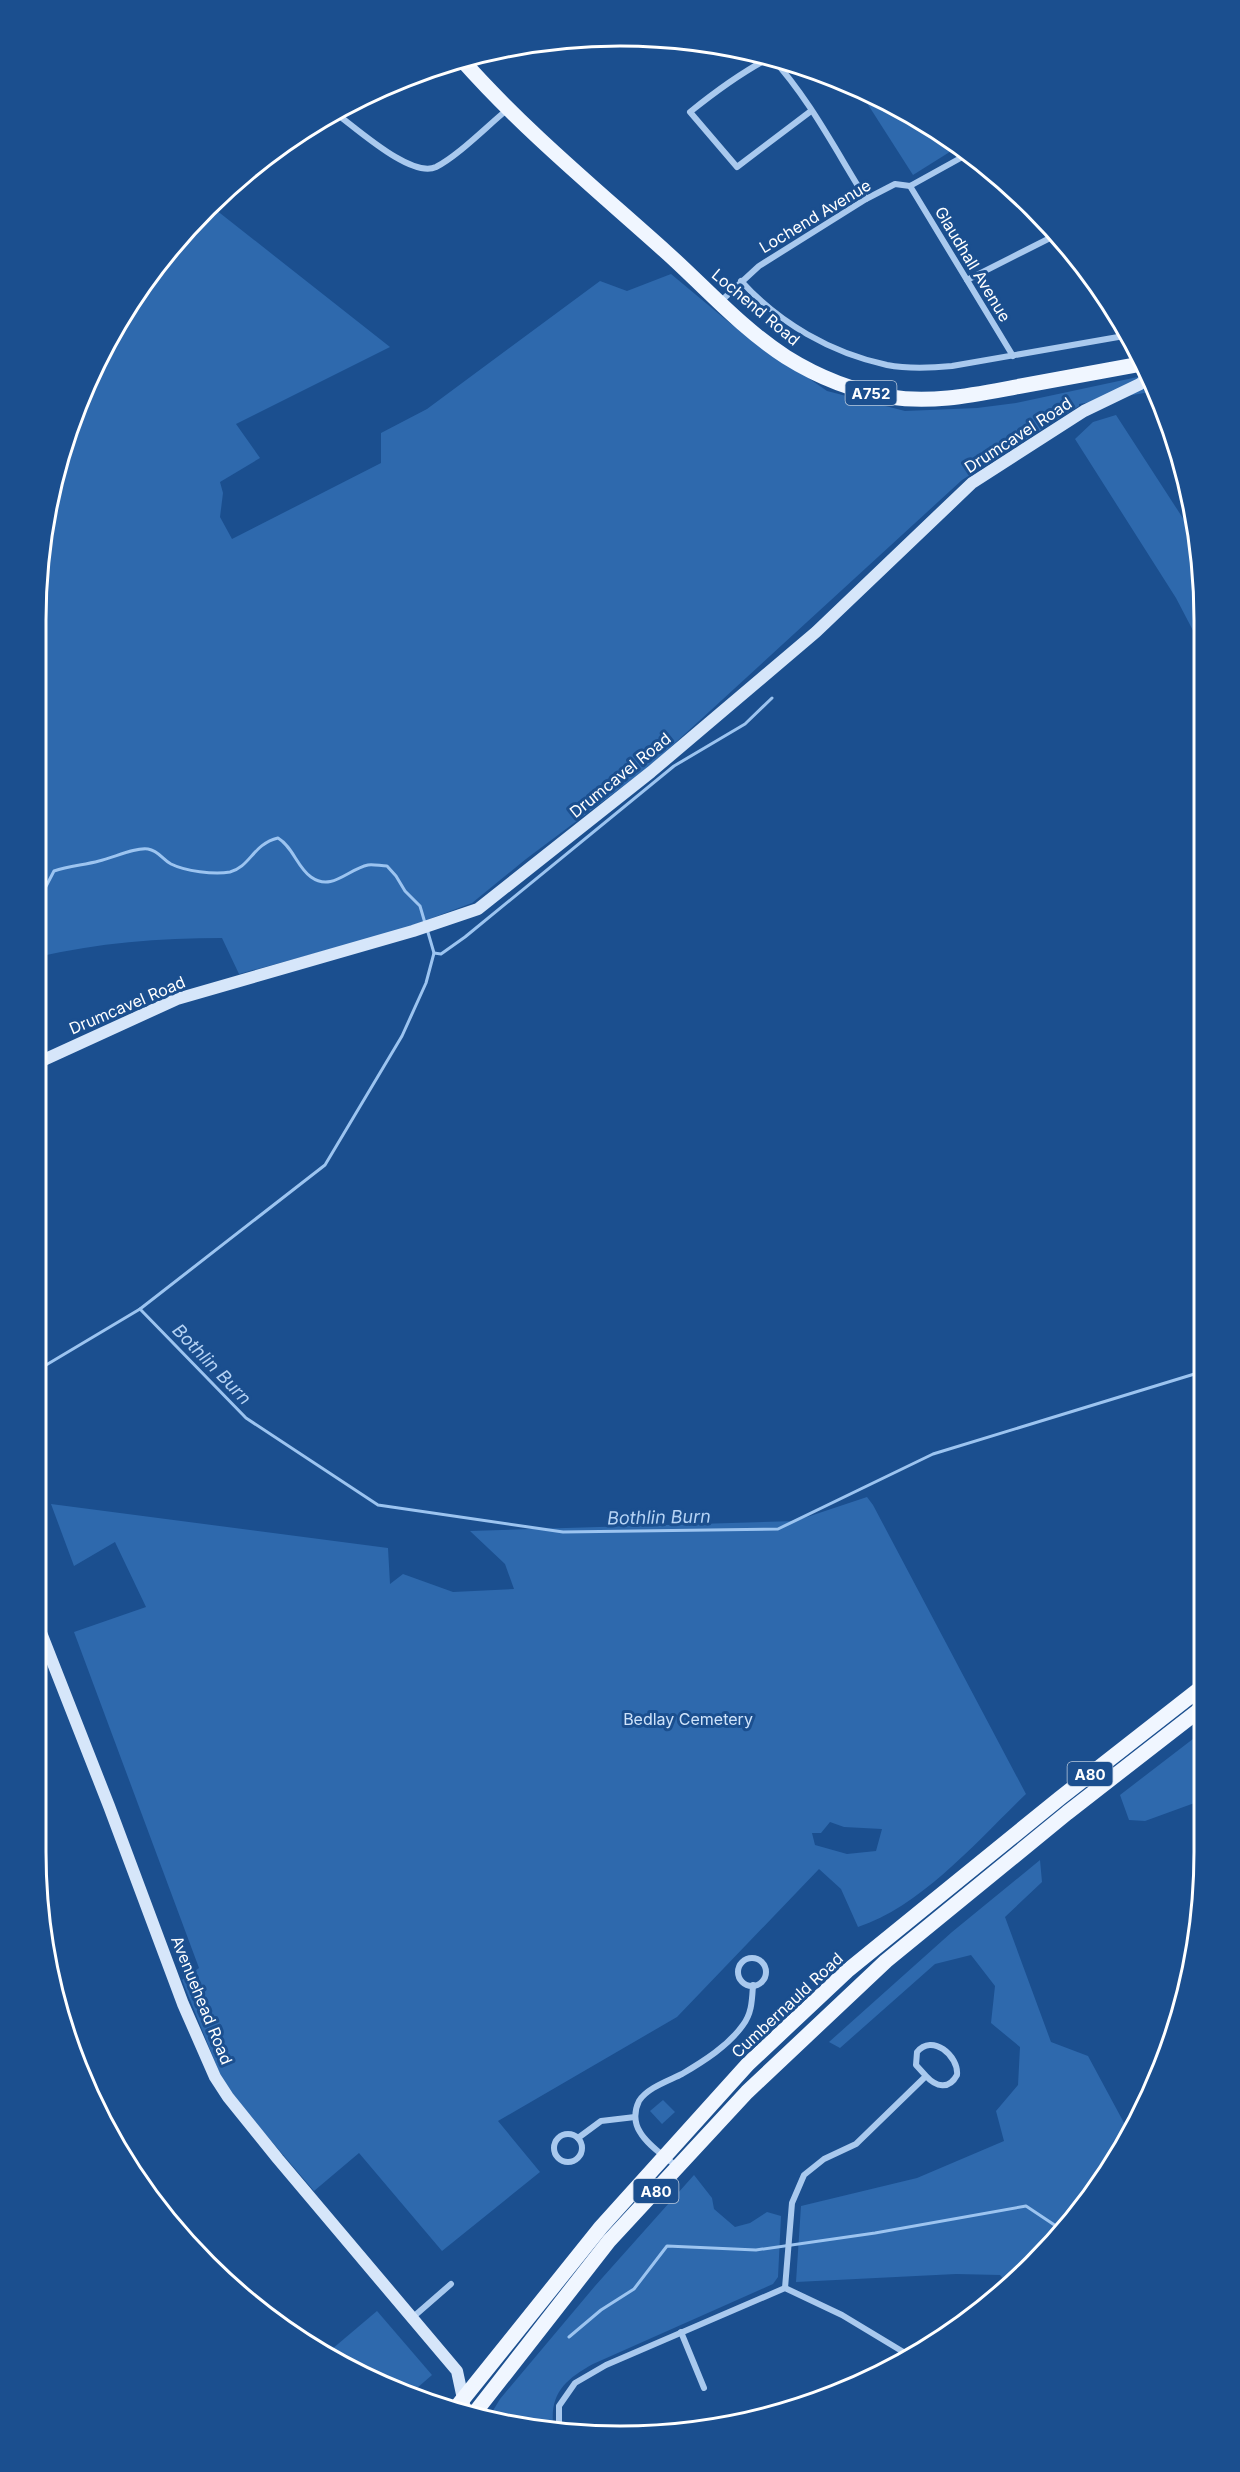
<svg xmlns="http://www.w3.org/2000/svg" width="1240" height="2472" font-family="Inter,sans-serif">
<rect width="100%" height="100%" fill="#1b4f8f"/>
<!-- green -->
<g fill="#2e69ad" fill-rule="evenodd">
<polygon points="858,89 878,96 956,148 913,175"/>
<path d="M211 206 390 347 236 424 260 458 220 482 223 493 220 517 232 539 381 463V433L427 409 600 281 627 291 671 274 731 324 827 391 905 411 977 408 1016 403 1147 375 1156 391 1079 404V406L962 480 650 766 526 859 472 903 400 930 239 974 222 938C160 938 97 943 37 957V582L56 469 96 362 156 265Z"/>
<polygon points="1116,415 1199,543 1199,642 1176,598 1075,439 1093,422"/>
<path d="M867 1497 873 1505 1026 1794C978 1840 922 1906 858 1927L841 1889 819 1869 677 2017 498 2121 540 2172 442 2251 359 2153 314 2191 243 2108 221 2077 182 1980 199 1968 74 1632 146 1607 115 1542 74 1566 51 1504 388 1548 390 1584 403 1574 453 1592 514 1589 505 1564 470 1531 795 1521ZM830 1822 844 1827 882 1829 876 1851 847 1854 815 1845 812 1833H821Z"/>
<polygon points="1202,1732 1203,1804 1200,1801 1145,1821 1129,1820 1120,1795"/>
<path d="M1040 1860 1042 1882 1005 1917 1051 2042 1088 2056 1130 2134C1098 2190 1058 2243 1009 2286L1000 2275 956 2274 796 2282 801 2206 917 2178 1004 2141 996 2111 1018 2085 1020 2047 991 2023 995 1986 971 1955 935 1964 840 2048 829 2042 952 1932Z"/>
<polygon points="663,2100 675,2112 662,2124 650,2111"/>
<path d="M694 2175 712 2198 714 2209 735 2227 750 2223 767 2212 781 2216 778 2277 773 2284 593 2364C564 2380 548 2395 554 2431L512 2425 506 2417 502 2424 488 2419 500 2399 595 2286Z"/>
<polygon points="377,2311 432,2375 409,2395 397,2392 325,2355"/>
</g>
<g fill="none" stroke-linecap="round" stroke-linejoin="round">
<!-- stream -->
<g stroke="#9cc4f0" stroke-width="3">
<path d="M37 900 41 896 54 871C69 866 84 865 99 861 113 858 135 847 148 849 159 851 162 859 171 864 185 871 214 875 230 872 250 867 253 844 278 838 293 847 297 867 311 877 332 892 348 869 368 865 373 864 381 866 387 866L396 876 405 891 420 906 425 923"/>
<polyline points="427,929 434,953 426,983 402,1036 325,1165 140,1309 246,1418 378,1505 563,1532 778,1529 933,1454 1201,1372"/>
<polyline points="434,953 441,954 465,937 674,766 745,724 772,698"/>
<polyline points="36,1371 140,1309"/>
<polyline points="569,2337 601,2310 634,2289 667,2246 756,2250 875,2233 1026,2206 1062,2230"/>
<polyline points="421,2399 426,2394"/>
</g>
<!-- street -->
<g stroke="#a9c9ee" stroke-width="6">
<path d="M811 111 737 167 690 112C716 91 742 72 771 57 809 98 836 151 866 199"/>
<path d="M334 112C354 126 411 179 436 167 459 155 487 126 508 109"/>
<polyline points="910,186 1013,356"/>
<polyline points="967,280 1056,235"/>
<path d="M741 281C779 323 831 353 887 365 908 369 931 368 952 366L1124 336"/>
<polyline points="721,301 759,266 866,199 895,184 910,186 966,155"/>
<circle cx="752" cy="1972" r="14"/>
<circle cx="568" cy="2148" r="14"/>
<polyline points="578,2138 601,2121 635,2117"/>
<path d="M677 2167C665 2156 648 2146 640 2132 634 2123 634 2111 639 2101 647 2088 668 2081 682 2074 704 2061 728 2046 743 2025 752 2013 752 2000 753 1985"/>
<path d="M785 2288 792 2203 804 2175 824 2159 856 2144 926 2076 916 2065 917 2052C932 2033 959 2056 957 2075 949 2090 936 2087 926 2076"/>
<polyline points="412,2318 451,2284"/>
<polyline points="681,2332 704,2388"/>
<polyline points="559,2432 559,2406 575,2383 606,2365 785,2288 842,2315 910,2356"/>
</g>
<!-- secondary -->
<g stroke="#d6e6fa" stroke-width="12">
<polyline points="37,1063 177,999 413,931 478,909 651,772 816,632 972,483 1084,411 1140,384 1148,377"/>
<polyline points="36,1620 109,1806 183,2004 215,2077 228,2097 278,2159 457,2371 466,2413"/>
</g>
<!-- primary -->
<g stroke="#f0f6ff" stroke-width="15">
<path d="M462 60C524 130 597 190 666 252 705 287 741 328 786 357 818 377 853 391 890 397 934 404 977 394 1021 386 1061 379 1101 371 1141 364"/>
<polyline points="455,2409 601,2227 748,2064 847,1971 1060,1798 1202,1687"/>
<polyline points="473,2415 609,2241 747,2092 886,1961 1067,1813 1202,1708"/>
</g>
</g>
<g text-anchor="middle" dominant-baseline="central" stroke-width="6" stroke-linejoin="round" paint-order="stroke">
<!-- shield labels -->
<g fill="#1b4f8f" stroke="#bbcadd" stroke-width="1.5">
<rect x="845.5" y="381" width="51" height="24" rx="4.5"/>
<rect x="1067.5" y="1762" width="45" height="24" rx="4.5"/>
<rect x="633.5" y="2179" width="45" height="24" rx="4.5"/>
</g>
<g font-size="15" font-weight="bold" fill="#fff">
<text x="871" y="393">A752</text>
<text x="1090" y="1774">A80</text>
<text x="656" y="2191">A80</text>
</g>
<!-- street labels -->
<g font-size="16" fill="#fff" stroke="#1b4f8f">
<text transform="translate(815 216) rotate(-31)">Lochend Avenue</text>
<text transform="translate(973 264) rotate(59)">Glaudhall Avenue</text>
<text transform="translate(756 307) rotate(40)">Lochend Road</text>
<text transform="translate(1018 435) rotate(-33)">Drumcavel Road</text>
<text transform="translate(620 775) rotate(-39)">Drumcavel Road</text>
<text transform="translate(127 1005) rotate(-23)">Drumcavel Road</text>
<text transform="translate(202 2000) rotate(68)">Avenuehead Road</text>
<text transform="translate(787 2005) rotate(-43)">Cumbernauld Road</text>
</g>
<!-- park labels -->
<g font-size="16" fill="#cfe3fa" stroke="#1b4f8f">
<text x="688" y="1719">Bedlay Cemetery</text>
</g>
<!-- water labels -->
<g font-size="18" font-style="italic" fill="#b5d3f5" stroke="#1b4f8f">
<text transform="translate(212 1364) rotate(46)">Bothlin Burn</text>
<text transform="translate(659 1517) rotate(-1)">Bothlin Burn</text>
</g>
</g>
<!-- crop -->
<path d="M0 0H1240V2472H0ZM620 46H620A574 574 0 0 1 1194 620V1852A574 574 0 0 1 620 2426H620A574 574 0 0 1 46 1852V620A574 574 0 0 1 620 46Z" fill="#1b4f8f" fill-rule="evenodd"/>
<path fill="none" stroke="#fff" stroke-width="3" d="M620 46H620A574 574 0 0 1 1194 620V1852A574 574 0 0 1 620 2426H620A574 574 0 0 1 46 1852V620A574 574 0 0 1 620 46Z"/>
</svg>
